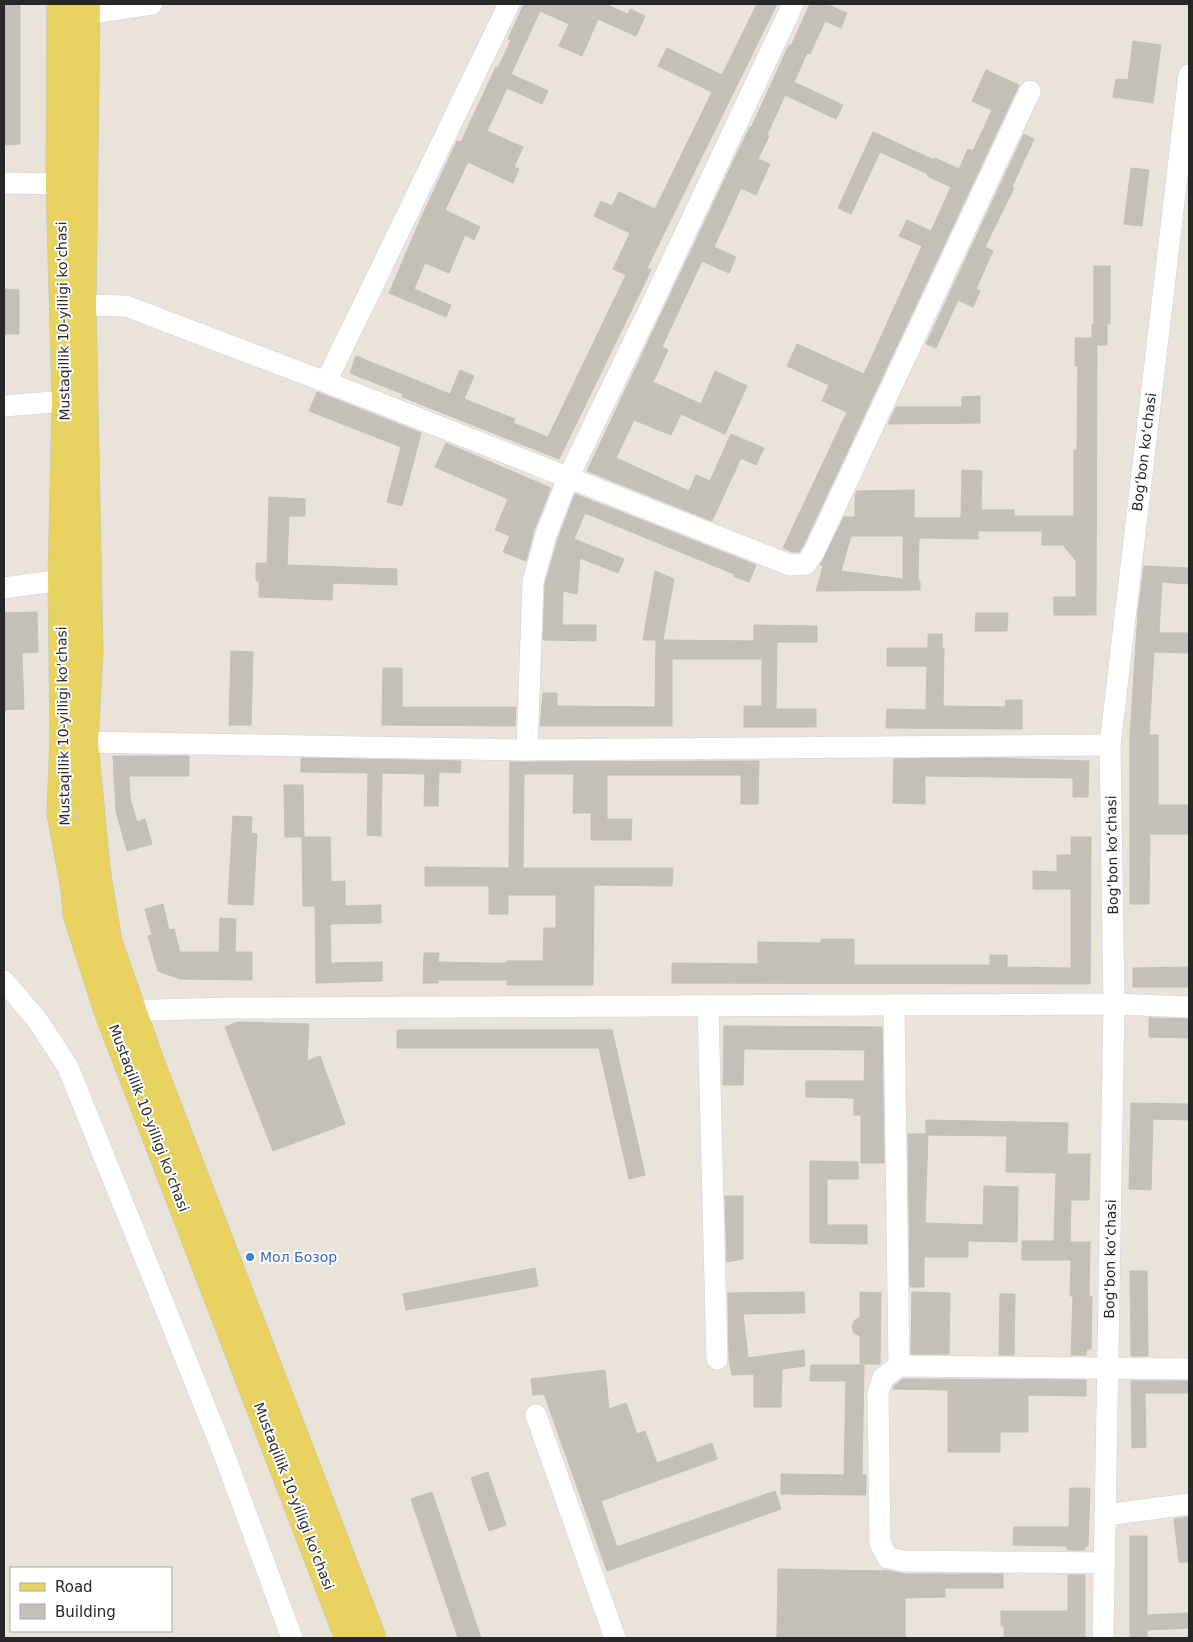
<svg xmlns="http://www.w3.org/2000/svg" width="1193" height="1642" font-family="'DejaVu Sans',sans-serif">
<rect width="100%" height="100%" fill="#e9e3d9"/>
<!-- building -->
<g fill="#c4c0b9" stroke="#c4bfb3" fill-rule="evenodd">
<polygon points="4,4 20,4 20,144 4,145"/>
<polygon points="524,4 605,4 628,14 630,9 645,16 636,36 598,19 582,56 559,46 569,24 540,11 511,74 548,91 542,104 507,88 487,131 523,147 514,167 519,169 513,183 468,162 445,210 480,227 474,240 465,235 449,273 425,263 414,289 451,305 446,317 389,293 422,216 457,141 461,142 496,67 498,68 511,40 508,39"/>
<polygon points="757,4 777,4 647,268 651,270 559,459 402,397 403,394 350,373 356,356 450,394 460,370 474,376 464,399 515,419 513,423 548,437 626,275 613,269 630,233 594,216 601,201 612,206 619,192 655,209 712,92 658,66 667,48 722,75"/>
<polygon points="810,4 826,4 847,13 841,28 825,21 810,54 807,53 794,82 843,105 836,119 785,95 767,135 769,136 758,159 770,164 756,195 741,188 714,247 736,257 729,273 702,261 662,347 668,350 653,382 701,404 715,371 747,386 725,434 681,414 671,435 634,420 616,458 689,491 696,475 710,481 731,434 764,448 756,465 741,458 712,521 587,471 733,162 750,127 751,128 789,45 791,46"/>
<polygon points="1133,41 1161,45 1153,103 1113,97 1116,79 1128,80"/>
<polygon points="986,70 1019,85 803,546 799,552 792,552 783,548 847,412 822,401 829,385 787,366 797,344 864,374 922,246 899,236 907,220 931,231 951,187 927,176 928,174 880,152 851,214 838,208 873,132 934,160 935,158 959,169 968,149 973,151 992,110 972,101"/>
<polygon points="1024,134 1034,139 1012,187 1014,188 985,247 993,251 976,289 980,291 973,307 958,300 936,348 926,344"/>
<polygon points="1131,168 1149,170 1142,226 1124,224"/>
<polygon points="1094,266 1110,266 1110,324 1094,323"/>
<polygon points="4,289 19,290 19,334 4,334"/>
<path d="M1092 324 1107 325V345H1097L1096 615H1054V597H1076V561L1063 545H1042V531H978V539L919 538 918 581H920V590L816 591 823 566 820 565 844 517H855V495L857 491 914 490V518H961L962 470 982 471 981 510H1014V516H1074V450H1077L1078 366H1075V338H1092ZM851 536H903V579L841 571Z"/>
<polygon points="317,392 421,433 402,506 387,502 401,447 309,411"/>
<polygon points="980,396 980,423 888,424 896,407 962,407 962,397"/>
<polygon points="446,443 551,488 534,530 526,561 503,552 510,536 495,530 508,499 435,467"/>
<polygon points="575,494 756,565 749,582 733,576 734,574 585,513 574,539 624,559 618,573 580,558 577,594 563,591 562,625 596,625 596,641 543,640 545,584 558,539"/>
<polygon points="269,497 305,499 305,516 289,516 287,565 397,569 397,585 333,583 332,600 259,597 259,581 256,581 256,563 267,563"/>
<polygon points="1144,566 1189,568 1189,584 1162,582 1159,633 1189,633 1189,653 1154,652 1149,735 1158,735 1158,805 1189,805 1189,834 1150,834 1149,904 1130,904 1130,735 1138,612"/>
<polygon points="655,571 674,579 663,640 754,641 754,625 817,626 817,642 777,642 776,709 816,709 816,727 744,727 744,706 762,706 762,659 672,659 672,726 540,726 543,693 557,693 557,706 655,707 656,640 643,640"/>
<polygon points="37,612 38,652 22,653 24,709 4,710 4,613"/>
<polygon points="976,613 1008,613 1007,631 975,631"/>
<polygon points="928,634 942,634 942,648 944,648 943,706 1005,707 1006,700 1022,700 1022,729 886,728 887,709 926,710 927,666 887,666 887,648 928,648"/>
<polygon points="231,651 253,652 251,725 229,725"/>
<polygon points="383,668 402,668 402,707 516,707 515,726 382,725"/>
<polygon points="113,756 189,756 189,776 129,776 130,798 137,822 145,819 152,844 127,851 116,811"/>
<polygon points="301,758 461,761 460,773 439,772 438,806 424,806 425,774 382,773 381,836 367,835 368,773 301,772"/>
<polygon points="994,758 1089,761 1088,797 1073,797 1073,778 925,776 925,804 893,803 894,759"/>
<polygon points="759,761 758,804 741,804 741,775 607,775 607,819 632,819 631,840 591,840 591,813 573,813 574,774 524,774 523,868 673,868 672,886 594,885 593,985 507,985 507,980 438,980 438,983 423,983 424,953 439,953 438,962 485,963 507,963 507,961 543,961 544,928 556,928 556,895 508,895 508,914 489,914 489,886 425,886 425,867 509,868 510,762"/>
<polygon points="284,785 303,785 304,837 330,837 331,882 345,881 345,906 381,905 381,923 330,924 331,963 382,962 382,981 316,983 315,906 303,906 302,837 285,837"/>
<polygon points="233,816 252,817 251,833 257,834 253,905 228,904"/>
<polygon points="1071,837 1091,837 1090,984 672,983 672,963 758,964 758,942 821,943 821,939 854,939 854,965 990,965 990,955 1007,955 1007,967 1071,968 1071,889 1033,889 1033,871 1057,872 1057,855 1071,855"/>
<polygon points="163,904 169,930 174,929 180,952 219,952 220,918 236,919 235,952 252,952 252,980 180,979 158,971 148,936 152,935 145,909"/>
<polygon points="1189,967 1189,987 1133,987 1133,968"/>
<polygon points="1149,1018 1189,1019 1189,1038 1149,1037"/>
<polygon points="238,1022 309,1024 307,1061 320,1056 345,1124 273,1151 225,1027"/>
<polygon points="724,1026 882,1027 884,1163 861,1163 861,1115 854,1115 854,1098 806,1097 806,1081 864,1081 865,1050 744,1049 743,1085 723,1085"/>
<polygon points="397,1030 612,1030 645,1175 629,1179 599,1048 397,1048"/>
<polygon points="1131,1103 1189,1104 1189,1120 1153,1119 1151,1190 1129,1189"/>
<polygon points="926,1120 1068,1123 1067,1154 1090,1154 1089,1200 1071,1200 1070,1242 1090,1242 1089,1296 1092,1296 1091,1349 1087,1349 1086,1355 1071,1355 1073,1296 1070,1296 1071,1260 1022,1260 1022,1241 1054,1241 1056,1173 1006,1172 1007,1136 928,1135 925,1223 983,1225 984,1186 1018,1187 1017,1242 968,1241 968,1257 924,1257 924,1287 910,1287 908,1134 926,1134"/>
<polygon points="810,1161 858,1162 858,1179 827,1179 827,1225 867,1225 867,1244 810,1243"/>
<polygon points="725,1196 743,1196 743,1259 727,1262"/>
<polygon points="535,1268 538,1286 406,1310 403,1294"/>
<polygon points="1130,1271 1147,1271 1148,1356 1131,1356"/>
<polygon points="804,1292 805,1313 743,1314 748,1358 804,1350 805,1366 782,1369 781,1407 754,1407 754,1374 732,1375 729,1359 728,1293"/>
<polygon points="860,1292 881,1293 880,1364 860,1364 860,1336 854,1333 852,1326 855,1320 860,1317"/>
<polygon points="912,1292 950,1293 949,1354 911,1354"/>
<polygon points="1000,1294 1015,1294 1014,1355 999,1355"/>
<polygon points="811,1365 864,1365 862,1475 866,1475 866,1495 781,1494 781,1474 844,1475 846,1381 810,1381"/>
<polygon points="605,1370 609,1409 626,1403 637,1434 645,1431 657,1463 712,1443 717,1459 601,1501 617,1547 775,1491 781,1509 607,1571 544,1394 533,1395 531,1379"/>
<polygon points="903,1379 1086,1380 1086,1396 1028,1395 1028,1432 1000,1432 1000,1452 948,1452 948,1390 893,1389 894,1386"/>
<polygon points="1131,1381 1189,1381 1189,1393 1145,1393 1146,1447 1132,1448"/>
<polygon points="488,1472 506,1525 489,1531 471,1478"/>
<polygon points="1070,1488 1090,1488 1088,1546 1085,1546 1085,1550 1067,1550 1067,1546 1013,1545 1014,1527 1069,1527"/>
<polygon points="432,1492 481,1638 458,1638 411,1499"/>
<polygon points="1189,1517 1189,1562 1179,1562 1174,1519"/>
<polygon points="1130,1536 1147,1536 1147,1615 1189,1613 1189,1628 1147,1630 1147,1638 1130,1638"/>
<polygon points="778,1569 884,1571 884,1570 904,1574 1003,1574 1003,1588 945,1588 945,1597 905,1598 905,1638 777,1638"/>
<polygon points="1068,1575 1085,1575 1085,1638 1004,1638 1004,1626 1001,1626 1001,1611 1068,1611"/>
</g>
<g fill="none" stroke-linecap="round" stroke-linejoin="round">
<!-- minor casing -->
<g stroke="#ced0df" stroke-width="22">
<g id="minor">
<polyline points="86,14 152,4"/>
<polyline points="4,183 60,184"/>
<polyline points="82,305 126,306 326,382 790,565 806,564 814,552 1030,91"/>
<polyline points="326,382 509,4"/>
<polyline points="4,406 66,401"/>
<polyline points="4,588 62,580"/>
<polyline points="84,742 527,750 1110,745"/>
<polyline points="527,750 533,582 546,535 568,478 651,306 793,4"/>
<polyline points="4,981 38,1021 68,1067 224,1454 292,1638"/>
<polyline points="894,1005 899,1366 1189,1369"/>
<polyline points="708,1006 717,1359"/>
<polyline points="118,1011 229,1008 1114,1004 1189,1007"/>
<polyline points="899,1366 883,1378 878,1393 880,1543 888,1558 904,1561 1105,1563"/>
<polyline points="536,1415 615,1638"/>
<polyline points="1105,1515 1189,1504"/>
<polyline points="1103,1638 1114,1004 1110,745 1189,75"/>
</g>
</g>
<!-- major casing -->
<g stroke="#c3c3c3" stroke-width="29">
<g id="major">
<polyline points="61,4 60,184 66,401 62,580 64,737 61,813 75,890 77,914 108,1011 349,1638"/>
<polyline points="86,4 82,305 89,653 84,742 96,869 108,942 151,1064 372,1638"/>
</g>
</g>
<!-- minor -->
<use href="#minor" stroke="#fff" stroke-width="21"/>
<!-- major -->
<use href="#major" stroke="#e8d25f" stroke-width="28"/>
</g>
<!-- markers -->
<circle fill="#3f7fe0" stroke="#fff" stroke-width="2" cx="250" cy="1257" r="5"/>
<g text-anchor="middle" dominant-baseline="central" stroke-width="4" stroke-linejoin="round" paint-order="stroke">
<!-- street labels -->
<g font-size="14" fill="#272727" stroke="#fff">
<text transform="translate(63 321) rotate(-91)">Mustaqillik 10-yilligi ko'chasi</text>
<text transform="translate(1144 452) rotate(-83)">Bogʻbon koʻchasi</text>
<text transform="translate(63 726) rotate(-91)">Mustaqillik 10-yilligi ko'chasi</text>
<text transform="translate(1112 855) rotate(-91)">Bogʻbon koʻchasi</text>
<text transform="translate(149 1118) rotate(69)">Mustaqillik 10-yilligi ko'chasi</text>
<text transform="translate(1110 1259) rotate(-89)">Bogʻbon koʻchasi</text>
<text transform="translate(294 1496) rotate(69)">Mustaqillik 10-yilligi ko'chasi</text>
</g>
<!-- shop labels -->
<g font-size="14" fill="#366cbe" stroke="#fff" text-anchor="start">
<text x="260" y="1257">Мол Бозор</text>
</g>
</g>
<!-- border -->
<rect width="1193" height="1642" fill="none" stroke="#272727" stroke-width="10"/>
<!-- legend -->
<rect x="10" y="1567" width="162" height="65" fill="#ffffff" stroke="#a9a9a9"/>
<rect x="20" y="1583" width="25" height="8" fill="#e8d25f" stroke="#a9a9a9"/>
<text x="55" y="1592" font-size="15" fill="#272727">Road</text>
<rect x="20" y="1604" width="25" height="15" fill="#c4c0b9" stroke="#a9a9a9"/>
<text x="55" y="1617" font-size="15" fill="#272727">Building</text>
</svg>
